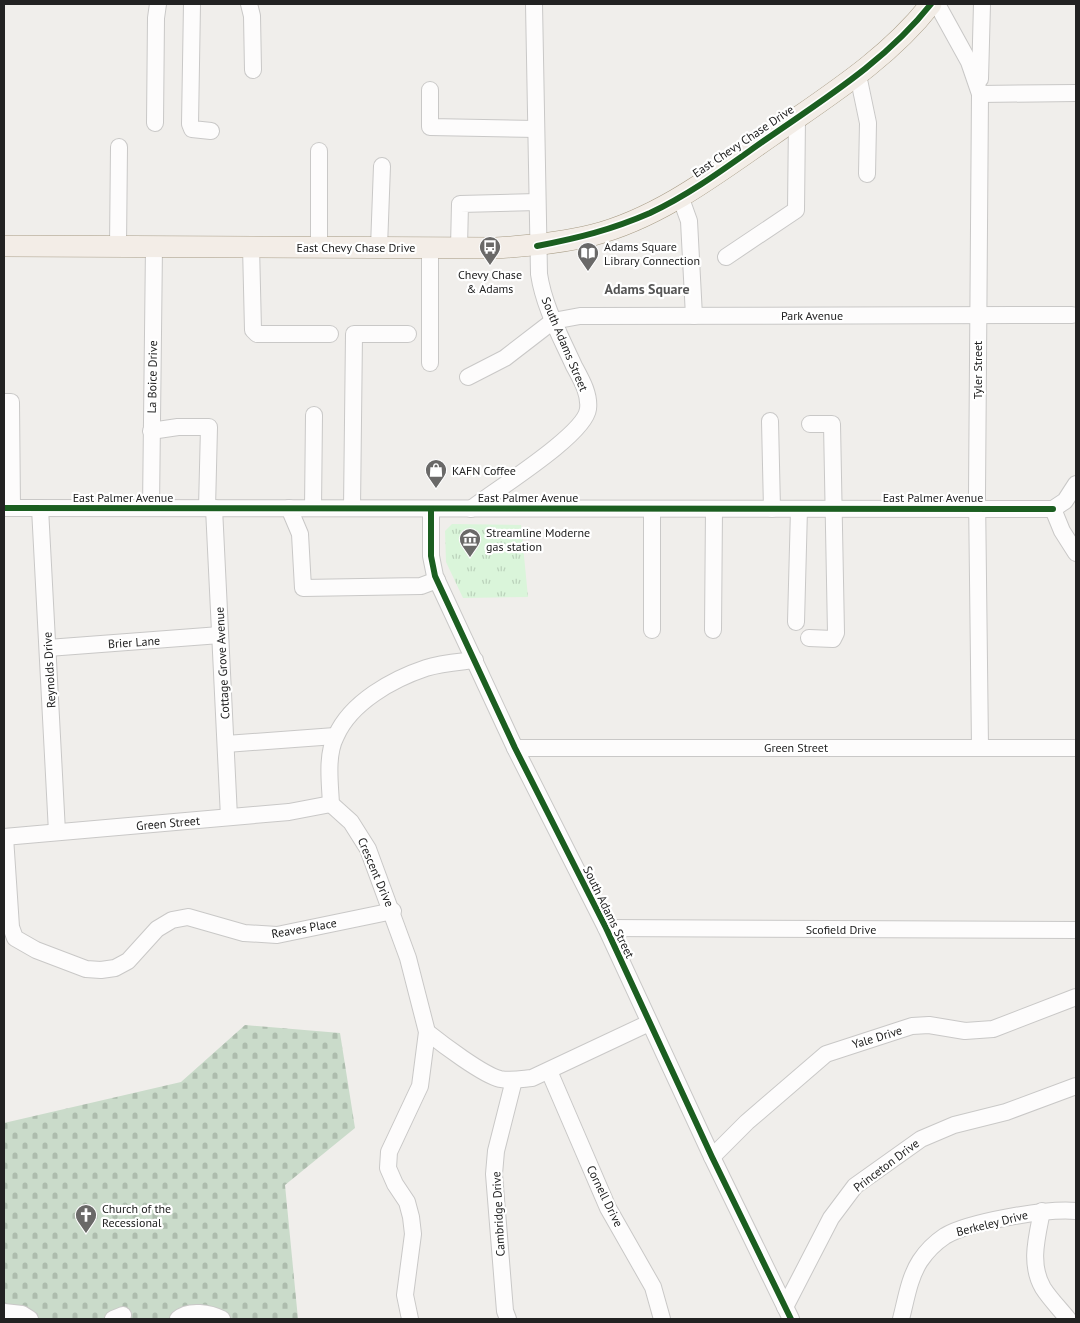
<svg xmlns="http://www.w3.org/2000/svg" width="1080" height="1323" font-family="'PT Sans',sans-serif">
<defs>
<pattern id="cemetery-stones" width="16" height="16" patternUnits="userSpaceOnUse" patternTransform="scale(1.25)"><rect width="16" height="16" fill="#cadbca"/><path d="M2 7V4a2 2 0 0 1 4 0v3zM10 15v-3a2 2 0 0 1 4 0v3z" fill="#adbcad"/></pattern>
<pattern id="park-tufts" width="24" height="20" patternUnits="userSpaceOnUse" patternTransform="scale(1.25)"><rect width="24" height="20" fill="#daf5da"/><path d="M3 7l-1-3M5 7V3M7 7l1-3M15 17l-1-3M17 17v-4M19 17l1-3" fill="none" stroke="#bbd2bb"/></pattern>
</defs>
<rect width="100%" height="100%" fill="#f0eeeb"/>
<!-- cemetery -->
<polygon fill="url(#cemetery-stones)" points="245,1025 340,1033 355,1128 285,1185 298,1319 4,1319 4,1123 181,1082"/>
<!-- park -->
<polygon fill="url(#park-tufts)" points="452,524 521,525 528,597 463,598 446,562 445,531"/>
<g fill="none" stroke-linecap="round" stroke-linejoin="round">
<!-- minor casing -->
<g stroke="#c9c8c7" stroke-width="18">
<g id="minor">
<polyline points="192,4 190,124 192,129 211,131"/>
<polyline points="249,4 252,16 253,70"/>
<polyline points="937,4 969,62 980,94 977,495 980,747"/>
<polyline points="858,75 868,123 867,174"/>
<polyline points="980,79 982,4"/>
<polyline points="430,90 430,127 536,129"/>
<polyline points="980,94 1076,93"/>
<polyline points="155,123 156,18 158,4"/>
<polyline points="319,151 319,247"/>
<polyline points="680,196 689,221 694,316"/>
<polyline points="118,246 119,147"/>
<polyline points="251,246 253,330 257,334 330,334"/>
<polyline points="379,247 382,166"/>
<polyline points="459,247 460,204 537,202"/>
<polyline points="726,257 796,210 797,118"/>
<polyline points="430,363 430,247"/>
<polyline points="468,377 505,358 553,321 580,316 1072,315"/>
<polyline points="4,402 11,402 12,508"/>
<polyline points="770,421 772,509"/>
<polyline points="151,431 178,427 209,427 207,508"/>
<polyline points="4,508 1053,509"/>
<polyline points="40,508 57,832"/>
<polyline points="151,508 154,246"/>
<polyline points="214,508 229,817"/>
<polyline points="289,508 300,534 303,588 421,586 437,580"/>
<polyline points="313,508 314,415"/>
<polyline points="352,508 354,334 408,334"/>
<polyline points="431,509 431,556 435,576 515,748 606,928 712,1157 791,1319"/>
<path d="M471 509C495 490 585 435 588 409 590 394 581 379 574 366 560 335 544 307 539 274L534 4"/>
<polyline points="1053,509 1062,531 1076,553"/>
<polyline points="1053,509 1065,501 1076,484"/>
<polyline points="796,622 799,509"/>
<polyline points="652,630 652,509"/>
<polyline points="713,630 714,509"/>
<polyline points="809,638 833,639 836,633 832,424 810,424"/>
<polyline points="48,648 220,635"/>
<polyline points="226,744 335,736"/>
<polyline points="515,748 1076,748"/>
<polyline points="4,837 289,812 331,804"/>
<polyline points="5,837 11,927 15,938 36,950 86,969 101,970 115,968 128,961 157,929 172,920 188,917 244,933 277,935 393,911"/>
<polyline points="606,928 1076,930"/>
<path d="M427 1032C442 1044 483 1075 500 1079 511 1081 521 1079 532 1078L649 1023"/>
<polyline points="549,1071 608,1208 653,1287 662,1319"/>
<polyline points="712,1157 747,1122 826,1054 912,1026 929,1025 965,1031 993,1029 1076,997"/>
<path d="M1042 1211C1037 1237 1029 1264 1043 1288 1050 1299 1060 1309 1068 1319"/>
<polyline points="785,1307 831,1218 855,1186 921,1139 954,1125 1006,1112 1076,1086"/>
<polyline points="4,1312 22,1314 30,1319"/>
<polyline points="113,1319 123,1315"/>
<path d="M178 1319C189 1309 210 1313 222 1319"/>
<path d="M410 1319 405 1295 413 1234 411 1217 407 1202 395 1184 388 1168 389 1152 420 1086 427 1032 408 958 368 849 351 822 331 804C330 783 326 755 336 736 351 702 393 679 426 668 441 663 459 662 475 660"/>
<polyline points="508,1319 505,1311 494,1174 496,1151 514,1080"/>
<path d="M901 1319C906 1300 909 1278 920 1261 926 1252 936 1242 945 1236 968 1222 1048 1208 1076 1211"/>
</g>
</g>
<!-- major casing -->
<g stroke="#a79c86" stroke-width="22">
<path id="major" d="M4 246 496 248C529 246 561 243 593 235 659 218 716 174 771 136 828 96 888 59 931 4"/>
</g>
<!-- minor -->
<use href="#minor" stroke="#fdfcfc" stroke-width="16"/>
<!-- major -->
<use href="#major" stroke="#f3ede7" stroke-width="21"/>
<!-- cycleway casing -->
<g stroke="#fff" stroke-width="9">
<g id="cycleway">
<path d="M537 246C578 238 611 230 650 213 691 194 728 166 765 140 824 99 886 61 931 4"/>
<polyline points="4,508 1053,509"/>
<polyline points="431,509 431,556 435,576 515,748 606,928 712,1157 791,1319"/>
</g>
</g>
<!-- cycleway -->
<use href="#cycleway" stroke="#1b5e20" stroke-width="6"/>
</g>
<!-- icons -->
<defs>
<g id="bus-pin" transform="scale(1.125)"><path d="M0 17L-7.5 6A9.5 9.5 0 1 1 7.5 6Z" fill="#6a6968" stroke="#fff"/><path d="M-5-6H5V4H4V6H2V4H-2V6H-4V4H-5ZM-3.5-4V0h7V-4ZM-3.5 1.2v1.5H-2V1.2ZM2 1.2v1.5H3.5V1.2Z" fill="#fff"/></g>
<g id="library-pin" transform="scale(1.125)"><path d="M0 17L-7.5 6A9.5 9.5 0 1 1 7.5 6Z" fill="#6a6968" stroke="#fff"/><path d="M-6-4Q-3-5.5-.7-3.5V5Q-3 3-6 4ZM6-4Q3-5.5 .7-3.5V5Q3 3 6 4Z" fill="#fff"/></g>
<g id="shop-pin" transform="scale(1.125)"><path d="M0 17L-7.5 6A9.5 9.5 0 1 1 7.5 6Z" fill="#6a6968" stroke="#fff"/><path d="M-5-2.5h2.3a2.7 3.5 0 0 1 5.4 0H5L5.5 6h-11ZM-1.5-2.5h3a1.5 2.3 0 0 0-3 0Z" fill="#fff"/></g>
<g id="museum-pin" transform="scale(1.125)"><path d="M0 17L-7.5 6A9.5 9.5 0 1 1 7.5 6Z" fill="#6a6968" stroke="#fff"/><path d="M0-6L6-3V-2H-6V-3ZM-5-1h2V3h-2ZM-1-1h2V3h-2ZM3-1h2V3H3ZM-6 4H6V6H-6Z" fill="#fff"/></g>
<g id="church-pin" transform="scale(1.125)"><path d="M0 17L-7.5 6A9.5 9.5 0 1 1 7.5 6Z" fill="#6a6968" stroke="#fff"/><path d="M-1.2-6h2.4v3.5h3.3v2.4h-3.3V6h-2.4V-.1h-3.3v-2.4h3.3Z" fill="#fff"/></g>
</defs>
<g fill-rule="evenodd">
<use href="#bus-pin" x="490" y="247"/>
<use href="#library-pin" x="588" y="253"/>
<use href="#shop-pin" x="436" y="470"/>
<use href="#museum-pin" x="470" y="539"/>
<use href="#church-pin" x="86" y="1215"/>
</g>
<g text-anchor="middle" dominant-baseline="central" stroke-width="4.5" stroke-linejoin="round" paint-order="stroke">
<!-- street labels -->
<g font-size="12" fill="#222" stroke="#fff">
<text transform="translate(743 141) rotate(-34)">East Chevy Chase Drive</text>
<text x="356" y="247">East Chevy Chase Drive</text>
<text x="812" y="315">Park Avenue</text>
<text transform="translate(565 344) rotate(67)">South Adams Street</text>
<text transform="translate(977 370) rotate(-90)">Tyler Street</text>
<text transform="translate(152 377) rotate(-89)">La Boice Drive</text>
<text x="123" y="497">East Palmer Avenue</text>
<text x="528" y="497">East Palmer Avenue</text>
<text x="933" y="497">East Palmer Avenue</text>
<text transform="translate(134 642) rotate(-4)">Brier Lane</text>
<text transform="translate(222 663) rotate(-93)">Cottage Grove Avenue</text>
<text transform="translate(49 670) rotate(-93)">Reynolds Drive</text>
<text x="796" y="747">Green Street</text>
<text transform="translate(168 823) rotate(-5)">Green Street</text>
<text transform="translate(376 872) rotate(67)">Crescent Drive</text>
<text transform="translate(609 912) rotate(64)">South Adams Street</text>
<text transform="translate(304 928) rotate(-10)">Reaves Place</text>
<text x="841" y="929">Scofield Drive</text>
<text transform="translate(877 1037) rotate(-17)">Yale Drive</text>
<text transform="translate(886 1165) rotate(-37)">Princeton Drive</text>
<text transform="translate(605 1196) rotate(64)">Cornell Drive</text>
<text transform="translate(498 1214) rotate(-93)">Cambridge Drive</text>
<text transform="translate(992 1223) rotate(-14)">Berkeley Drive</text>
</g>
<!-- poi labels -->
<g font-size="12" fill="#222" stroke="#fff" text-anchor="start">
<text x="604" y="246">Adams Square<tspan x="604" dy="14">Library Connection</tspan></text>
<text x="490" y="274" text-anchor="middle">Chevy Chase<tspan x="490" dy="14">&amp; Adams</tspan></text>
<text x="452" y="470">KAFN Coffee</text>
<text x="486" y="532">Streamline Moderne<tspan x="486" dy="14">gas station</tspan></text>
<text x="102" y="1208">Church of the<tspan x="102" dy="14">Recessional</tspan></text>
</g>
<!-- neighbourhood labels -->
<g font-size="14" font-weight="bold" fill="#555" stroke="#fff">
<text x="647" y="289">Adams Square</text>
</g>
</g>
<!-- border -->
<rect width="1080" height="1323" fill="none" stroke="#222222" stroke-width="10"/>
</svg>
